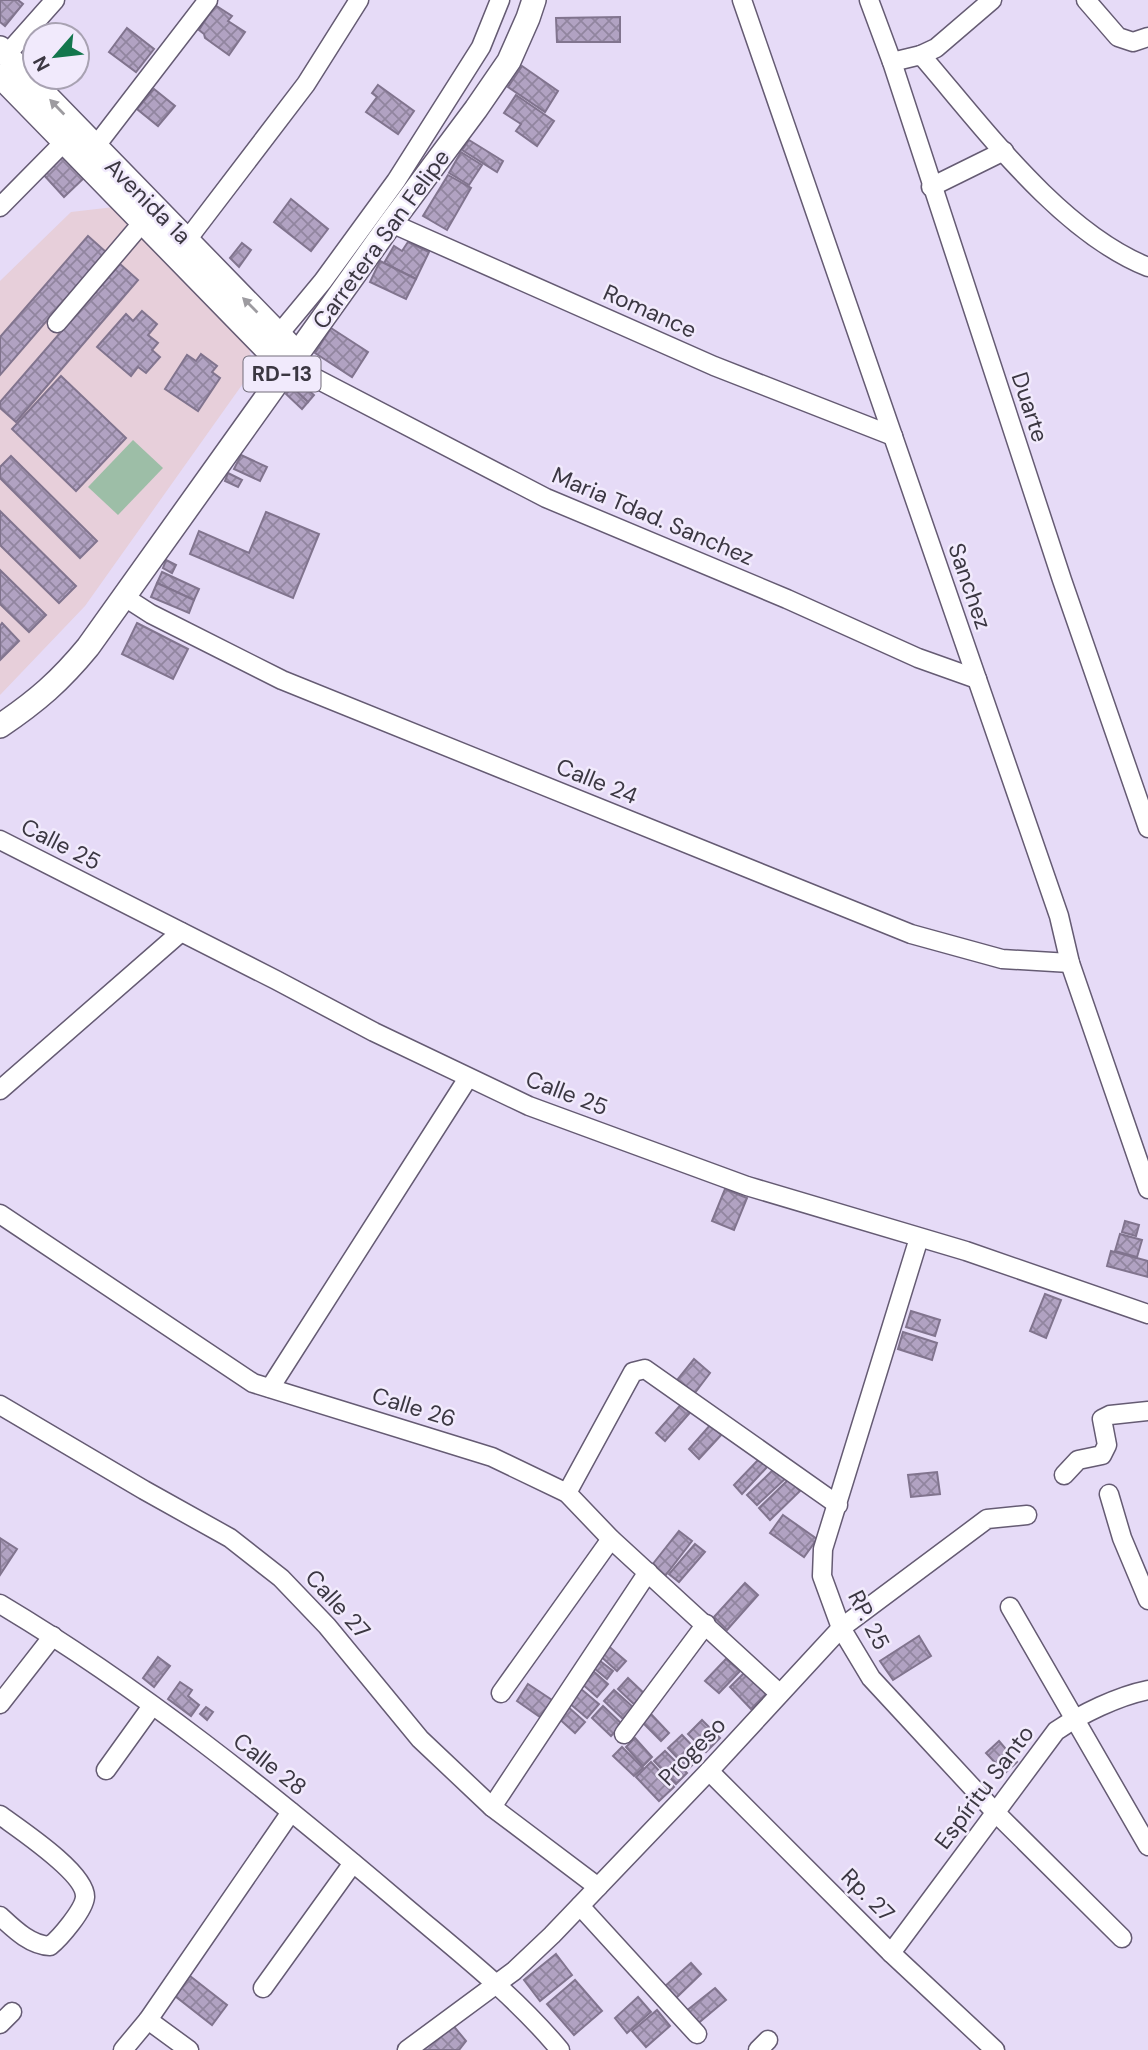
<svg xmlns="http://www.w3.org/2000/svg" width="1148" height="2050" font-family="'DM Sans',sans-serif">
<defs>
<pattern id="building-cross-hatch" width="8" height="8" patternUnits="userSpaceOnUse" patternTransform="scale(1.75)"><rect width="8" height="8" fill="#b1a2c2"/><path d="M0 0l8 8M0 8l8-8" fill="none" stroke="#91859f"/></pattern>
</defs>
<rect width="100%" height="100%" fill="#e6dbf7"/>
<!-- education -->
<polygon fill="#e7cfda" points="114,207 248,345 254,368 85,606 0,695 0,281 71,212"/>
<!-- pitch -->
<polygon fill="#9dbea7" points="133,440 163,468 118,515 88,487"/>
<!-- building -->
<g fill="url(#building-cross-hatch)" stroke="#81748e" stroke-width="2">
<polygon points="0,0 18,0 23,4 5,26 0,22"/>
<polygon points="215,5 232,16 228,21 245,32 229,55 205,38 204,34 199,30"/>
<polygon points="620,17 620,42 557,42 556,18"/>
<polygon points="127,28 154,49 136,72 109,52"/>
<polygon points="522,66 558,91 545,112 508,87"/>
<polygon points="378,85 414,111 398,134 366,112 377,97 372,93"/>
<polygon points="154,89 175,106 158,126 137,109"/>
<polygon points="516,95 554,121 537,146 516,131 521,124 504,113"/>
<polygon points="469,140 503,161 497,172 462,150"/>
<polygon points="461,152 482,165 469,185 449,173"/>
<polygon points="66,157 85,177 64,197 42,173 57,158"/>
<polygon points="448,175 471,188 447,230 423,216"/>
<polygon points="291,199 328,229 311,251 274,222"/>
<polygon points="88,236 106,252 0,375 0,337"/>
<polygon points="408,242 429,252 416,279 384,263 394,246 402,251"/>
<polygon points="242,243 251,250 239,267 230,258"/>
<polygon points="380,261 416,279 406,299 370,282"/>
<polygon points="120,264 138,280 16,422 0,408 0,402"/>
<polygon points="142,311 157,324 148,335 158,343 152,350 160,357 146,373 138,367 131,376 97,347 126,314 133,321"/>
<polygon points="331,328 368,352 352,377 315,353"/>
<polygon points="201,354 217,366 212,372 220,378 198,411 165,389 187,355 196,361"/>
<polygon points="61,376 126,438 76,491 12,429"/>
<polygon points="298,381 314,395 308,402 292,387"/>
<polygon points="292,387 308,402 302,409 286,394"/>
<polygon points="241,455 267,467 260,481 234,469"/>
<polygon points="11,456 97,541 80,558 0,478 0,467"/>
<polygon points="228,473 242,480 238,487 225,481"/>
<polygon points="0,511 76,586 59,603 0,545"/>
<polygon points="266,512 319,534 293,598 190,554 199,531 249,553"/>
<polygon points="166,560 176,565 172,573 163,568"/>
<polygon points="0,570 46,615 29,632 0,604"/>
<polygon points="162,572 199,589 194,600 157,583"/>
<polygon points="157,583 194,600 189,613 151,597"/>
<polygon points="2,623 19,641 0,660 0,626"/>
<polygon points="137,623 188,649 173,679 122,654"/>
<polygon points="725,1189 747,1198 734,1230 712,1221"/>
<polygon points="1125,1221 1139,1225 1136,1236 1122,1232"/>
<polygon points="1120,1234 1142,1240 1137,1257 1115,1251"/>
<polygon points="1111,1251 1148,1261 1148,1277 1107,1266"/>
<polygon points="1045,1294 1061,1300 1046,1338 1030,1331"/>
<polygon points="911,1311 940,1320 935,1336 906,1327"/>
<polygon points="903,1332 937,1343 932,1360 898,1349"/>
<polygon points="694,1359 710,1373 694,1394 677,1380"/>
<polygon points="685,1400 694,1408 665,1441 656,1433"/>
<polygon points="712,1423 723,1433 699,1459 689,1449"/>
<polygon points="760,1458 768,1466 742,1494 734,1485"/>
<polygon points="776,1467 786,1478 757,1505 747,1495"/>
<polygon points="937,1472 940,1494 911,1497 908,1475"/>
<polygon points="789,1479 800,1491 770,1520 759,1508"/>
<polygon points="783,1515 817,1539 804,1557 770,1533"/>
<polygon points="679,1531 692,1541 665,1576 652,1565"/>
<polygon points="0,1538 17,1549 0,1575"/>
<polygon points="695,1544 705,1552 679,1582 669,1574"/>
<polygon points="745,1583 758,1595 727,1630 714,1617"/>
<polygon points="919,1636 931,1656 893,1680 880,1661"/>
<polygon points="606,1644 626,1661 617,1671 598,1654"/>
<polygon points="158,1657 170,1666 154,1687 143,1678"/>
<polygon points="595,1657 613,1671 607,1679 589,1664"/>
<polygon points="726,1659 740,1671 719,1693 705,1681"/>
<polygon points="592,1670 608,1684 597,1697 581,1683"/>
<polygon points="745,1672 766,1694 751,1709 730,1687"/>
<polygon points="628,1678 647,1696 637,1707 618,1689"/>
<polygon points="180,1682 192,1690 188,1696 199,1705 191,1716 168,1699"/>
<polygon points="528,1684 552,1700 540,1717 517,1701"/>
<polygon points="581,1689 599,1704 587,1718 569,1703"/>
<polygon points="614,1690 634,1708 623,1719 604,1701"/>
<polygon points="566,1705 585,1722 575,1733 556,1716"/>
<polygon points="603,1706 622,1724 611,1736 592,1718"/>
<polygon points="206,1707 213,1712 207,1720 200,1714"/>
<polygon points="650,1713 669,1733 661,1741 642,1722"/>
<polygon points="702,1720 720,1738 706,1752 688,1734"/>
<polygon points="682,1735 702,1756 688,1769 668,1748"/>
<polygon points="635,1738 652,1757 643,1766 626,1747"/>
<polygon points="999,1741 1017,1762 1005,1773 986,1753"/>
<polygon points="622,1747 643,1768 634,1776 613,1756"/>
<polygon points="665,1751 687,1773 676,1784 654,1761"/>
<polygon points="651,1762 674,1787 659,1801 636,1777"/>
<polygon points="556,1954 572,1975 540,2001 524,1980"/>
<polygon points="691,1963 701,1974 675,1999 664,1987"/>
<polygon points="190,1976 227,2005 212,2025 175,1996"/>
<polygon points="575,1980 602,2011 574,2035 547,2004"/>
<polygon points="715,1988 726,2000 696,2025 685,2012"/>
<polygon points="638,1997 651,2012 627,2033 615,2018"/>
<polygon points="657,2010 670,2026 646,2047 632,2031"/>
<polygon points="451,2023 466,2041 459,2050 424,2050 421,2047"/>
</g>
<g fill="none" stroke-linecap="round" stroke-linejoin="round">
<!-- minor casing -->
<g stroke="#655b73" stroke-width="21">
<g id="minor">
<polyline points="742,0 1059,916 1070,963 1148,1189"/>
<polyline points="869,0 892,62 1062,580 1148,828"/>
<polyline points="1086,0 1118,37 1133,42 1148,37"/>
<polyline points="7,54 55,0"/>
<polyline points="921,55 936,48 992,0"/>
<path d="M892 62 921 55C983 127 1060 232 1148 267"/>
<polyline points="95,147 208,0"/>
<polyline points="931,187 1004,151"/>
<polyline points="0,207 72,134"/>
<polyline points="391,223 714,366 893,436"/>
<polyline points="187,240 306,84 359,0"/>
<polyline points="57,323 142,223"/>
<polyline points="268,336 279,334 323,281 396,181 481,47 500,0"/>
<polyline points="286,369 299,376 317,379 546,498 787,599 918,658 977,679"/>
<polyline points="123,596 151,614 282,680 911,934 1002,959 1070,963"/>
<polyline points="0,840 276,980 374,1032 529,1106 747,1186 966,1251 1148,1314"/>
<polyline points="0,1090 181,932"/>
<polyline points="0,1214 253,1383 492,1457 567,1493 611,1539 779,1693"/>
<polyline points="919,1238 823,1549 822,1576 841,1628 871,1678 996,1813 1122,1938"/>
<polyline points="270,1388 468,1078"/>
<polyline points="0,1405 144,1490 230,1538 281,1578 327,1626 420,1739 492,1807 598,1887"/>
<polyline points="1064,1475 1078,1460 1102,1455 1107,1445 1102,1419 1110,1415 1148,1411"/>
<polyline points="567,1493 633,1372 645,1369 838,1505"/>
<polyline points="1109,1494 1122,1538 1148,1600"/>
<path d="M0 1604C141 1688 271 1793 396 1899 452 1947 513 1993 560 2050"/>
<polyline points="1010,1607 1148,1846"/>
<polyline points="501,1693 611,1539"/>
<polyline points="0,1704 53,1636"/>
<polyline points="624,1734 706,1624"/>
<polyline points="106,1770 152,1706"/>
<polyline points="709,1771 891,1953 995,2050"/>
<polyline points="492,1807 648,1572"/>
<path d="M0 1815C19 1829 86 1873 85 1897 84 1910 60 1938 50 1946 30 1945 14 1929 0 1916"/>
<polyline points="580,1906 697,2034"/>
<path d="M891 1953 1056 1731C1081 1714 1118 1696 1148 1690"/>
<polyline points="263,1988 353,1863"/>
<polyline points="148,2020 189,2050"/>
<polyline points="0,2024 12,2012"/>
<polyline points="123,2050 148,2020 291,1812"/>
<polyline points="407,2050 514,1971 552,1935 709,1771 841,1628 987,1519 1027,1515"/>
<polyline points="758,2050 768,2040"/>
</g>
</g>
<!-- major casing -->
<g stroke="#655b73" stroke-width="26">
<g id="major">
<polyline points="0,48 298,354"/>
<polyline points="0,76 286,369"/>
<path d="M0 726C37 701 60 681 88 647L391 223 476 109 509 61 528 18 534 0"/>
</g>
</g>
<!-- minor -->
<use href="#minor" stroke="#fff" stroke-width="18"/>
<!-- major -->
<use href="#major" stroke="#fff" stroke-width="23"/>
</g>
<!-- one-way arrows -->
<defs><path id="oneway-solid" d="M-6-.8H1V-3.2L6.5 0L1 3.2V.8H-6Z" transform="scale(1.75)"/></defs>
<g fill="#9d9ba0">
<use href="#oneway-solid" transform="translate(57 107) rotate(-134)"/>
<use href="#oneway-solid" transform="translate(250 305) rotate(-135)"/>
</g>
<g text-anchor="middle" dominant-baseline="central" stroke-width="5" stroke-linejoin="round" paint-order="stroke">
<!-- shield labels -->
<rect fill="#f1eafc" stroke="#726d7a" stroke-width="2" x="243.5" y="356.5" width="77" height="35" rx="5"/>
<g font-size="21" font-weight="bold" fill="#3b3742">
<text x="282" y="374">RD-13</text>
</g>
<!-- street labels -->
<g font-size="23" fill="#3b3742" stroke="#f1eafc">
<text transform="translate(148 201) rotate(45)">Avenida 1a</text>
<text transform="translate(381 239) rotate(-54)">Carretera San Felipe</text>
<text transform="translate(650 311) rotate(24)">Romance</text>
<text transform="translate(1030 407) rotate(72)">Duarte</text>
<text transform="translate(653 516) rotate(23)">Maria Tdad. Sanchez</text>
<text transform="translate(970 586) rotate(71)">Sanchez</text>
<text transform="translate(597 781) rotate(22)">Calle 24</text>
<text transform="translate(61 844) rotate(27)">Calle 25</text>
<text transform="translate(567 1093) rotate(21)">Calle 25</text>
<text transform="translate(414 1407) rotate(17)">Calle 26</text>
<text transform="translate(338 1604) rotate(48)">Calle 27</text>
<text transform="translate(869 1620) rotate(63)">RP. 25</text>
<text transform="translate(692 1751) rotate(-46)">Progeso</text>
<text transform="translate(270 1764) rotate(38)">Calle 28</text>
<text transform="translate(984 1787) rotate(-53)">Espíritu Santo</text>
<text transform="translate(868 1895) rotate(45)">Rp. 27</text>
</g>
</g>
<!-- north arrow -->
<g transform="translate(56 56) rotate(242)"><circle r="33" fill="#f1eafc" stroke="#a8a2b2" stroke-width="2"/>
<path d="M0-5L12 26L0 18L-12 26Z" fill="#13764d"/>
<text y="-10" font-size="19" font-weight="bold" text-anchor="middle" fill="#3b3742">N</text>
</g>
</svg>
